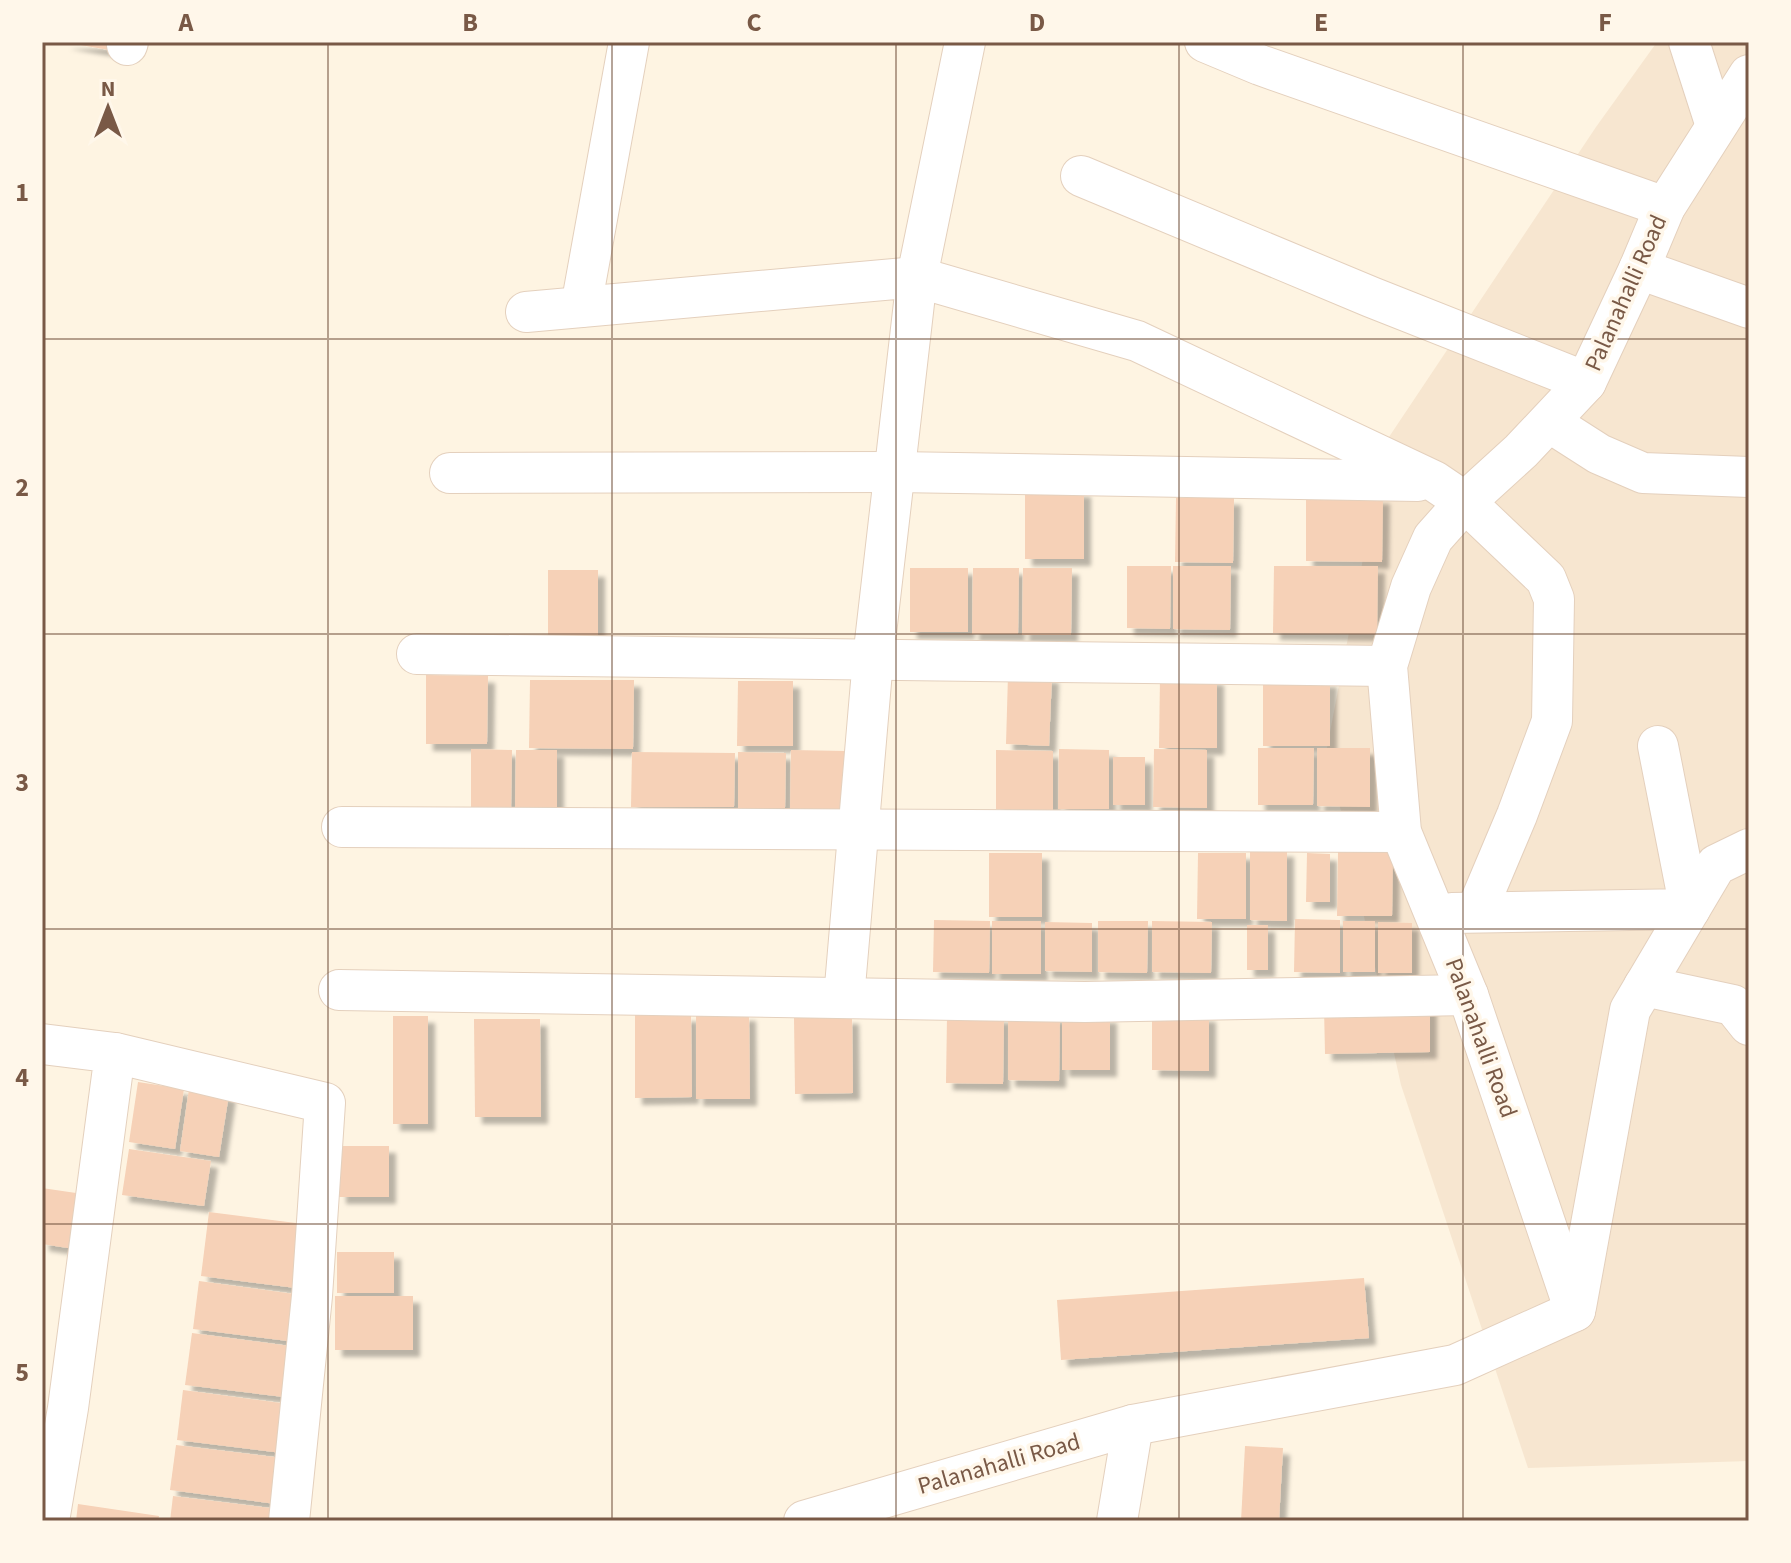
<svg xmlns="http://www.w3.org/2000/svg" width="1791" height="1563" font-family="'Source Sans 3',sans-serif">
<defs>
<filter id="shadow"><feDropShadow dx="7" dy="7" stdDeviation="2" flood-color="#0004"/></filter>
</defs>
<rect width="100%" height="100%" fill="#fef4e2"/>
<!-- residential -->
<polygon fill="#f7e6d0" points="1657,42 1749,42 1749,1461 1528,1468 1401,1085 1327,748 1385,443 1596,127"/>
<!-- building -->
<g fill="#f6d1b7" filter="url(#shadow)">
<polygon points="63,42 116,42 115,51"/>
<rect x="1025" y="490" width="59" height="69"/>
<polygon points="1306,497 1383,497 1382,562 1306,561"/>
<polygon points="1176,498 1234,498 1233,563 1175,562"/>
<polygon points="1127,566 1171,566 1170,629 1127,628"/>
<polygon points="1173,566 1231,566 1230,630 1173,629"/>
<polygon points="1274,566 1378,566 1377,634 1273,633"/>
<rect x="910" y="568" width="58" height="64"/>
<polygon points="973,568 1019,568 1018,634 972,634"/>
<polygon points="1023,568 1072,568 1071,635 1022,635"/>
<rect x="548" y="570" width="50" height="65"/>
<polygon points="426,675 488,676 487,744 426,744"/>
<polygon points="1008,675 1052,676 1049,746 1006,744"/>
<polygon points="1160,677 1217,678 1217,748 1159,748"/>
<polygon points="530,680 634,680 633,749 529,748"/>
<rect x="1263" y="680" width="67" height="66"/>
<polygon points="738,681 793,681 793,746 737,746"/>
<polygon points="1258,748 1314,748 1313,805 1258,805"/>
<polygon points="1317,748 1370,748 1370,807 1317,806"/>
<polygon points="471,749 512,750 511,809 471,808"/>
<polygon points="1059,749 1109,750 1109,809 1058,809"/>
<polygon points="1154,749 1207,750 1207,808 1153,807"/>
<polygon points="516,750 557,750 557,809 515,808"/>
<polygon points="791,750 846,751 846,809 790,809"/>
<polygon points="996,750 1053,751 1053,810 996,809"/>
<polygon points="632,752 735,753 734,807 631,807"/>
<polygon points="738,752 786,753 785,808 738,808"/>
<rect x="1113" y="757" width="32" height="48"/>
<polygon points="1250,850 1287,850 1287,921 1250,920"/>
<polygon points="1338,852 1393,852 1392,916 1337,916"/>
<rect x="989" y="853" width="53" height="64"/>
<polygon points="1198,853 1246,853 1246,919 1197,919"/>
<polygon points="1307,853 1330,854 1330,902 1306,902"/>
<polygon points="1295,919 1340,920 1340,973 1294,972"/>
<polygon points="934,920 990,921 989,973 933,972"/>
<rect x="992" y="921" width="49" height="53"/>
<polygon points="1098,921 1148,921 1147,973 1098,972"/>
<polygon points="1152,921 1212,922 1211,973 1152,972"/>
<rect x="1343" y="921" width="32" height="51"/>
<polygon points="1045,922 1092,923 1092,972 1045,971"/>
<polygon points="1378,922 1412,923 1412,973 1378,973"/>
<rect x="1247" y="925" width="21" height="45"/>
<polygon points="1430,1005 1430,1052 1325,1054 1324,1007"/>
<polygon points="749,1014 750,1099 696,1099 696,1015"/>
<polygon points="1152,1014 1209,1015 1209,1071 1152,1070"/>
<polygon points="635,1015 691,1015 692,1097 635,1098"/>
<polygon points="1008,1015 1060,1015 1059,1081 1008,1080"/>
<rect x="393" y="1016" width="35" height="108"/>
<polygon points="947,1016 1004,1016 1003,1084 946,1083"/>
<rect x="1062" y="1016" width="48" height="54"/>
<polygon points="794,1017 852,1017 853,1093 795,1094"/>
<polygon points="474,1019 540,1019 541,1117 475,1117"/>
<polygon points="138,1082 184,1089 175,1149 129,1142"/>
<polygon points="189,1089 229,1094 219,1157 180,1151"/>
<rect x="339" y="1146" width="50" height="51"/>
<polygon points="129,1149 211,1161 204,1206 122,1195"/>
<polygon points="42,1188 76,1193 68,1248 42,1244"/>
<polygon points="209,1212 304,1224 296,1288 201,1276"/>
<rect x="337" y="1252" width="57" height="41"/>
<polygon points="1364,1278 1369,1338 1061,1360 1057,1300"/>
<polygon points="199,1281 294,1294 288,1341 193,1329"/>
<rect x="335" y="1296" width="78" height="54"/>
<polygon points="192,1333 290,1346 284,1397 185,1385"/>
<polygon points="183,1390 288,1404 282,1453 177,1440"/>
<polygon points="176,1445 282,1458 276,1504 170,1490"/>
<polygon points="1245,1446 1283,1448 1279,1521 1241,1521"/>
<polygon points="173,1496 278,1509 277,1521 170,1521"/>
<polygon points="78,1504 159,1516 158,1521 76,1521"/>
</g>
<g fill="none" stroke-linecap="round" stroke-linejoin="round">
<!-- street casing -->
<g stroke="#e4d0bd" stroke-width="42">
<g id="street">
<polyline points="965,42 917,277 1137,341 1434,481 1465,502 1546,579 1554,599 1552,721 1517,815 1476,912"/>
<polyline points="1205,42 1260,65 1665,207"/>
<polyline points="1689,42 1716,126"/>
<polyline points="127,45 128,42"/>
<polyline points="1081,176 1371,297 1586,382"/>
<polyline points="1639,269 1749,308"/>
<polyline points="581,307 629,42"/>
<polyline points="526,312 917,277 873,659 844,998"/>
<polyline points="1549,422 1599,454 1643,473 1749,477"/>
<polyline points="450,473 896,472 1418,481"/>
<polyline points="417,654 1387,666"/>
<polyline points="342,827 1401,832"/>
<polyline points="1452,913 1690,909 1658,746"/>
<polyline points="1644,986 1733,1005 1749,1025"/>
<polyline points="339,990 1085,1002 1468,995"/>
<polyline points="42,1044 115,1053 68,1408 49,1521"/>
<polyline points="115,1053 325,1103 312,1296 289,1521"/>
<polyline points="1576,1307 1630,1010 1716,865 1749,849"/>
<polyline points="1575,1311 1468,995 1401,832 1387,666 1411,587 1433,538 1465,502 1521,451 1586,382 1639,269 1665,207 1749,75"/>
<polyline points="804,1521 1133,1425 1455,1365 1575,1311"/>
<polyline points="1117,1521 1133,1425"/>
</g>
</g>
<!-- street -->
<use href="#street" stroke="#fff" stroke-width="40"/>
</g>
<!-- grid -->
<path fill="none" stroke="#795946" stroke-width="2" stroke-opacity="0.55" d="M328 42V1521M612 42V1521M896 42V1521M1179 42V1521M1463 42V1521M42 339H1749M42 634H1749M42 929H1749M42 1224H1749"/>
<g text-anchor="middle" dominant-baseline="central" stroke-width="7" stroke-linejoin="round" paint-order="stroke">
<!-- street labels -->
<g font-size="24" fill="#795946" stroke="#fff7ea">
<text transform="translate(1626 293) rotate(-66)">Palanahalli Road</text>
<text transform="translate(1481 1038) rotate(70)">Palanahalli Road</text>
<text transform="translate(999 1464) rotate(-16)">Palanahalli Road</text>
</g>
</g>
<!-- border -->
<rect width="1791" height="1563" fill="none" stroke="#fff7ea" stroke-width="88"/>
<!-- north arrow -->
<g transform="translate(108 108)" stroke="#fff7ea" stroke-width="6" paint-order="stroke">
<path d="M0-6L14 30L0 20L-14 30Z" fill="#795946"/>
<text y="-12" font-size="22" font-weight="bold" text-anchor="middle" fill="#795946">N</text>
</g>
<rect x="44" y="44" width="1703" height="1475" fill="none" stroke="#795946" stroke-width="3"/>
<g font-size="26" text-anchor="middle" font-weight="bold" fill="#795946">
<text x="186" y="31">A</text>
<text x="470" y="31">B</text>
<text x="754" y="31">C</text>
<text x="1037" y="31">D</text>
<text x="1321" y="31">E</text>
<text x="1605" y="31">F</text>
<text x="22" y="201">1</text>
<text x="22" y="496">2</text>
<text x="22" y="791">3</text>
<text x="22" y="1086">4</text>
<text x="22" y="1381">5</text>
</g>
</svg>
